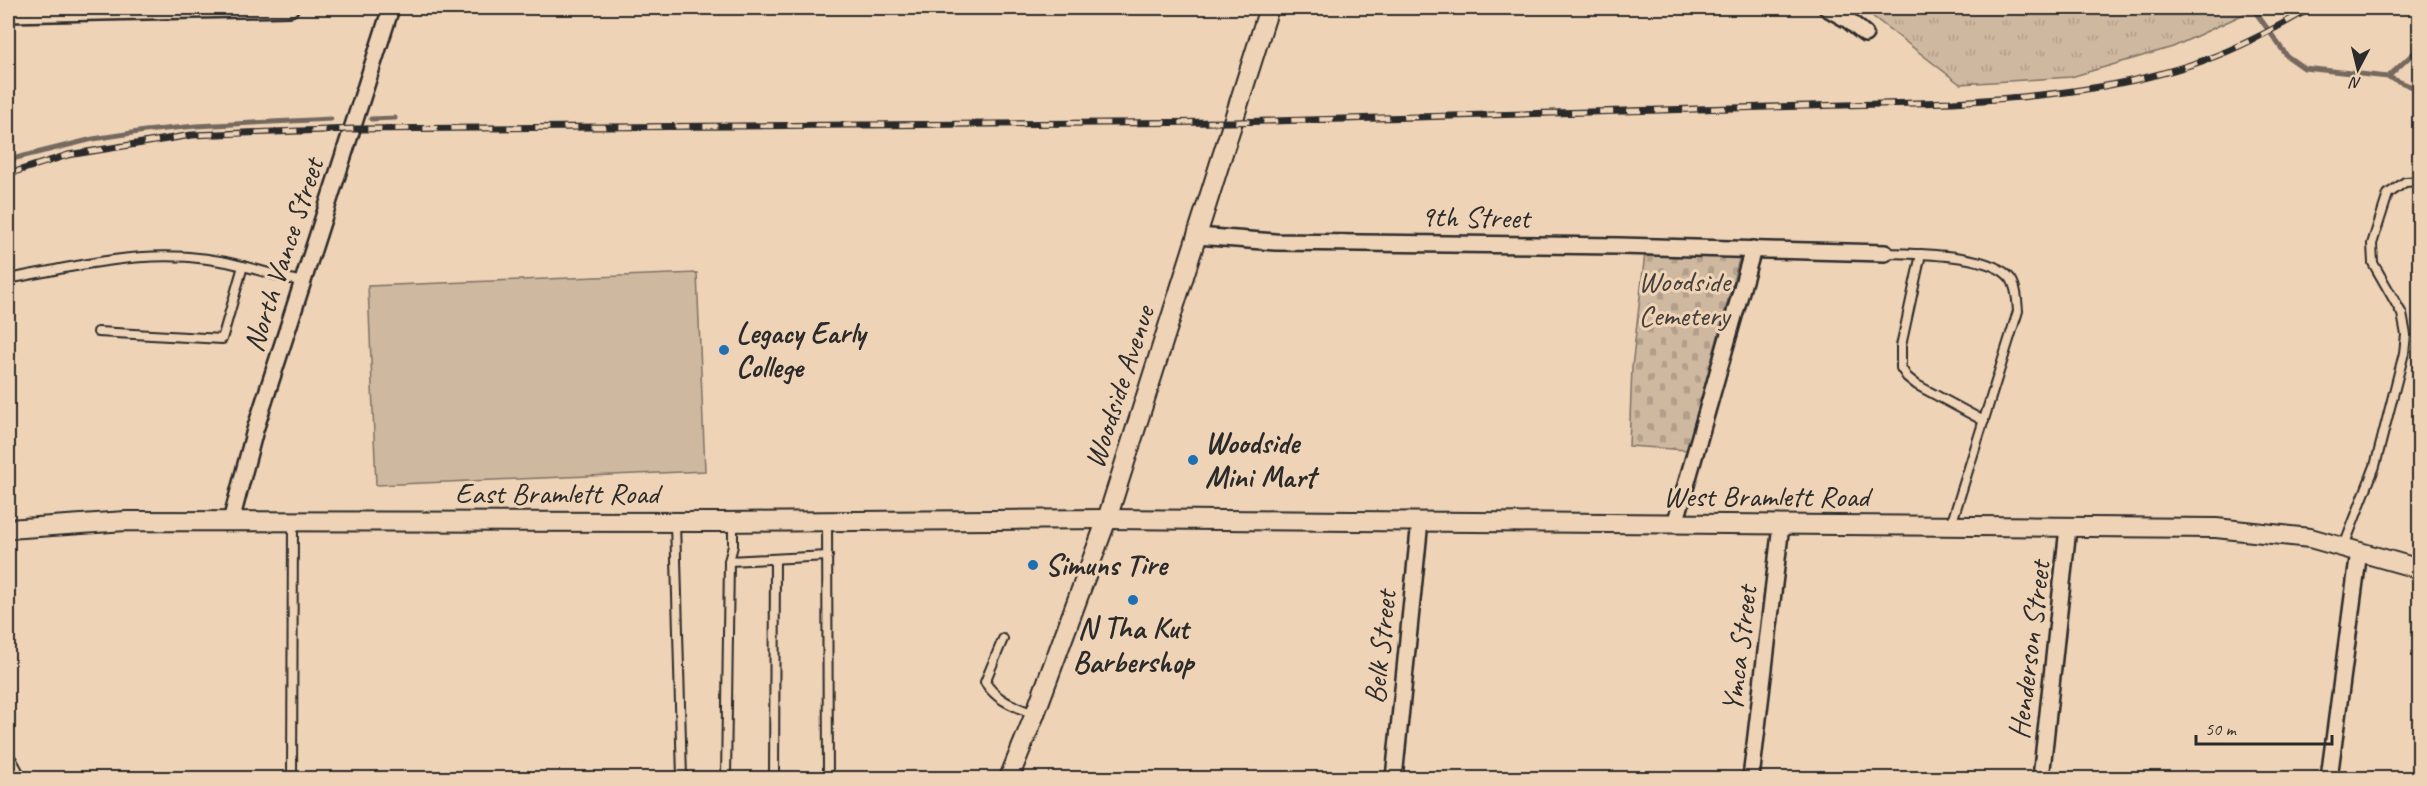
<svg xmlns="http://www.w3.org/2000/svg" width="2427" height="786" font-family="Caveat,sans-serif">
<defs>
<pattern id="grass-tufts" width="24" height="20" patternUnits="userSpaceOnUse" patternTransform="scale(1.5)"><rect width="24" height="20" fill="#cfb8a0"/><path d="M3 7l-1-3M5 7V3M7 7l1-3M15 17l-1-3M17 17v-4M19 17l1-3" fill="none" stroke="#b29e8a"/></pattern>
<pattern id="cemetery-stones" width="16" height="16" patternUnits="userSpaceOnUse" patternTransform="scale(1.5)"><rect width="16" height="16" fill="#cfb8a0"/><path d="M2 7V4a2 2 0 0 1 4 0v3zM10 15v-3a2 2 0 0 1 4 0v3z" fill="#b29e8a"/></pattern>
</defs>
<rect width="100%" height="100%" fill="#efd3b6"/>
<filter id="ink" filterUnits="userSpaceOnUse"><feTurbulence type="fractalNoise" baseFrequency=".0167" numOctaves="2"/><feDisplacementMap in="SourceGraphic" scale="12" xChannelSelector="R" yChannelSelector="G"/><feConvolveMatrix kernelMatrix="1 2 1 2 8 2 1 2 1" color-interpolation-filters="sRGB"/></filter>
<g filter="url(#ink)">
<!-- grass -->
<polygon fill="url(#grass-tufts)" stroke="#7d7266" stroke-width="1.5" points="1862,8 2257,8 2173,47 2071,77 1960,84"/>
<!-- cemetery -->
<polygon fill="url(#cemetery-stones)" stroke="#7d7266" stroke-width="1.5" points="1645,253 1740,256 1687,450 1629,446 1632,367"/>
<!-- garden -->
<polygon fill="#cfb8a0" stroke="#7d7266" stroke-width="1.5" points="697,273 705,471 376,485 368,286"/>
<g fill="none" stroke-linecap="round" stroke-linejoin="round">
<!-- stream -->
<g stroke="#74695f" stroke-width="5">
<polyline points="2249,8 2254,10 2287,56 2304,68 2388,77 2420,90"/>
<polyline points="2388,77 2420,47"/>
<polyline points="371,119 395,118"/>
<polyline points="8,160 93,139 145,131 196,126 331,119"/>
</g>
<!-- service casing -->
<g stroke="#2b2b2b" stroke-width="12">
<g id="service">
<path d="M1885 253C1916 254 1992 253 2011 279 2017 288 2017 301 2018 311L1951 525"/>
<polyline points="1921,254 1901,346 1901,368 1907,377 1917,385 1984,421"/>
<path d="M8 279C88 264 161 244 243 266"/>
<polyline points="98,332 222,339 243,266 302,282"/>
<polyline points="827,521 828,778"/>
<polyline points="675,522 682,778"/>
<polyline points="733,522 733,546 729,561 828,556"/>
<polyline points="2344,546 2375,466 2404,353 2406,335 2402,314 2373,263 2372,244 2388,194 2405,182 2420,181"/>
<path d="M1003 639 985 682C997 701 1014 706 1034 714"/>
<polyline points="292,778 293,522"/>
<polyline points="726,778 729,561"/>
<polyline points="774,778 775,559"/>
</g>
</g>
<!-- minor casing -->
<g stroke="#2b2b2b" stroke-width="20">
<g id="minor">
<polyline points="1827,8 1848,20 1865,34"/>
<polyline points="8,14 290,8"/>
<polyline points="1197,236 1275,242 1619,246 1885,253"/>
<polyline points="231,521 255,430 391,8"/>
<polyline points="1675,524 1753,249"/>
<polyline points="1394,778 1420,521"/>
<polyline points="1751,778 1781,525"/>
<polyline points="2041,778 2068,528"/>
<polyline points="2329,778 2359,551"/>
</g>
</g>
<!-- tertiary casing -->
<g stroke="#2b2b2b" stroke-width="22">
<g id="tertiary">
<polyline points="8,529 126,521 721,522 1107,519 2216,528 2310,538 2420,569"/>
<polyline points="8,763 16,778"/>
<polyline points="1009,778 1035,714 1107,519 1269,8"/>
</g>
</g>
<!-- service -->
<use href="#service" stroke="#efd3b6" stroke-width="8"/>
<!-- minor -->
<use href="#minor" stroke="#efd3b6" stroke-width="15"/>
<!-- tertiary -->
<use href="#tertiary" stroke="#efd3b6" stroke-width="18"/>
<!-- rail casing -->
<g stroke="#2b2b2b" stroke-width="7">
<path id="rail" d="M8 174 68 155 192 135 353 129 1232 122 1953 102C2038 97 2123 89 2205 60 2242 47 2277 27 2311 8"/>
</g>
<!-- rail -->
<use href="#rail" stroke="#efd3b6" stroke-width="4.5" stroke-dasharray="14" stroke-linecap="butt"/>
</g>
</g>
<!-- markers -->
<g fill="#1f6fb2" stroke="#efd3b6" stroke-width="2">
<circle cx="724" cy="350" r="6"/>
<circle cx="1193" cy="460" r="6"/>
<circle cx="1033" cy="565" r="6"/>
<circle cx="1133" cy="600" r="6"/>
</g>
<g text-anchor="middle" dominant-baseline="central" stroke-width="6" stroke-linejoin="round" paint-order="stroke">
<!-- street labels -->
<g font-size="30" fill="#2b2b2b" stroke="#efd3b6">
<text transform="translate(1475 217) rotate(1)">9th Street</text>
<text transform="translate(283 255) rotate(-72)">North Vance Street</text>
<text transform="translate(1119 387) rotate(-72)">Woodside Avenue</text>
<text x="557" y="493">East Bramlett Road</text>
<text x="1766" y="496">West Bramlett Road</text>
<text transform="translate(1380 647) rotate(-84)">Belk Street</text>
<text transform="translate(1739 649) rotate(-83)">Ymca Street</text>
<text transform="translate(2029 650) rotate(-83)">Henderson Street</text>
</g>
<!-- park labels -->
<g font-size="30" fill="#44403d" stroke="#efd3b6">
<text x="1684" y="281">Woodside<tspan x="1684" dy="34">Cemetery</tspan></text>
</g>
<!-- poi labels -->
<g font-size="30" font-weight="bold" fill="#2b2b2b" stroke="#efd3b6" text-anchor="start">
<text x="736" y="333">Legacy Early<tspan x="736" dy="34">College</tspan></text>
<text x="1205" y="443">Woodside<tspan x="1205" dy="34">Mini Mart</tspan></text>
<text x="1045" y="565">Simuns Tire</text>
<text x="1133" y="628" text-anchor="middle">N Tha Kut<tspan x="1133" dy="34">Barbershop</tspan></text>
</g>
</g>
<!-- margin -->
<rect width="2427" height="786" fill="none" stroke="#efd3b6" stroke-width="30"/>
<rect x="15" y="15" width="2397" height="756" fill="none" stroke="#2b2b2b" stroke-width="2" filter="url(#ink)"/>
<!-- north arrow -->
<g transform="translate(2358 69) rotate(187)" stroke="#efd3b6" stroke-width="4.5" paint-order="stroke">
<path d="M0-4.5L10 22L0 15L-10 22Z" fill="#2b2b2b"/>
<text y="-9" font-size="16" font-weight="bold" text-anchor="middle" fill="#2b2b2b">N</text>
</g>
<!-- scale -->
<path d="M2196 735v9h136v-9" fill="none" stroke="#2b2b2b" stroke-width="3"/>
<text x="2205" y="735" font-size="18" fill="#2b2b2b" stroke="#efd3b6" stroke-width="4.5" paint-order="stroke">50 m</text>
</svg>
